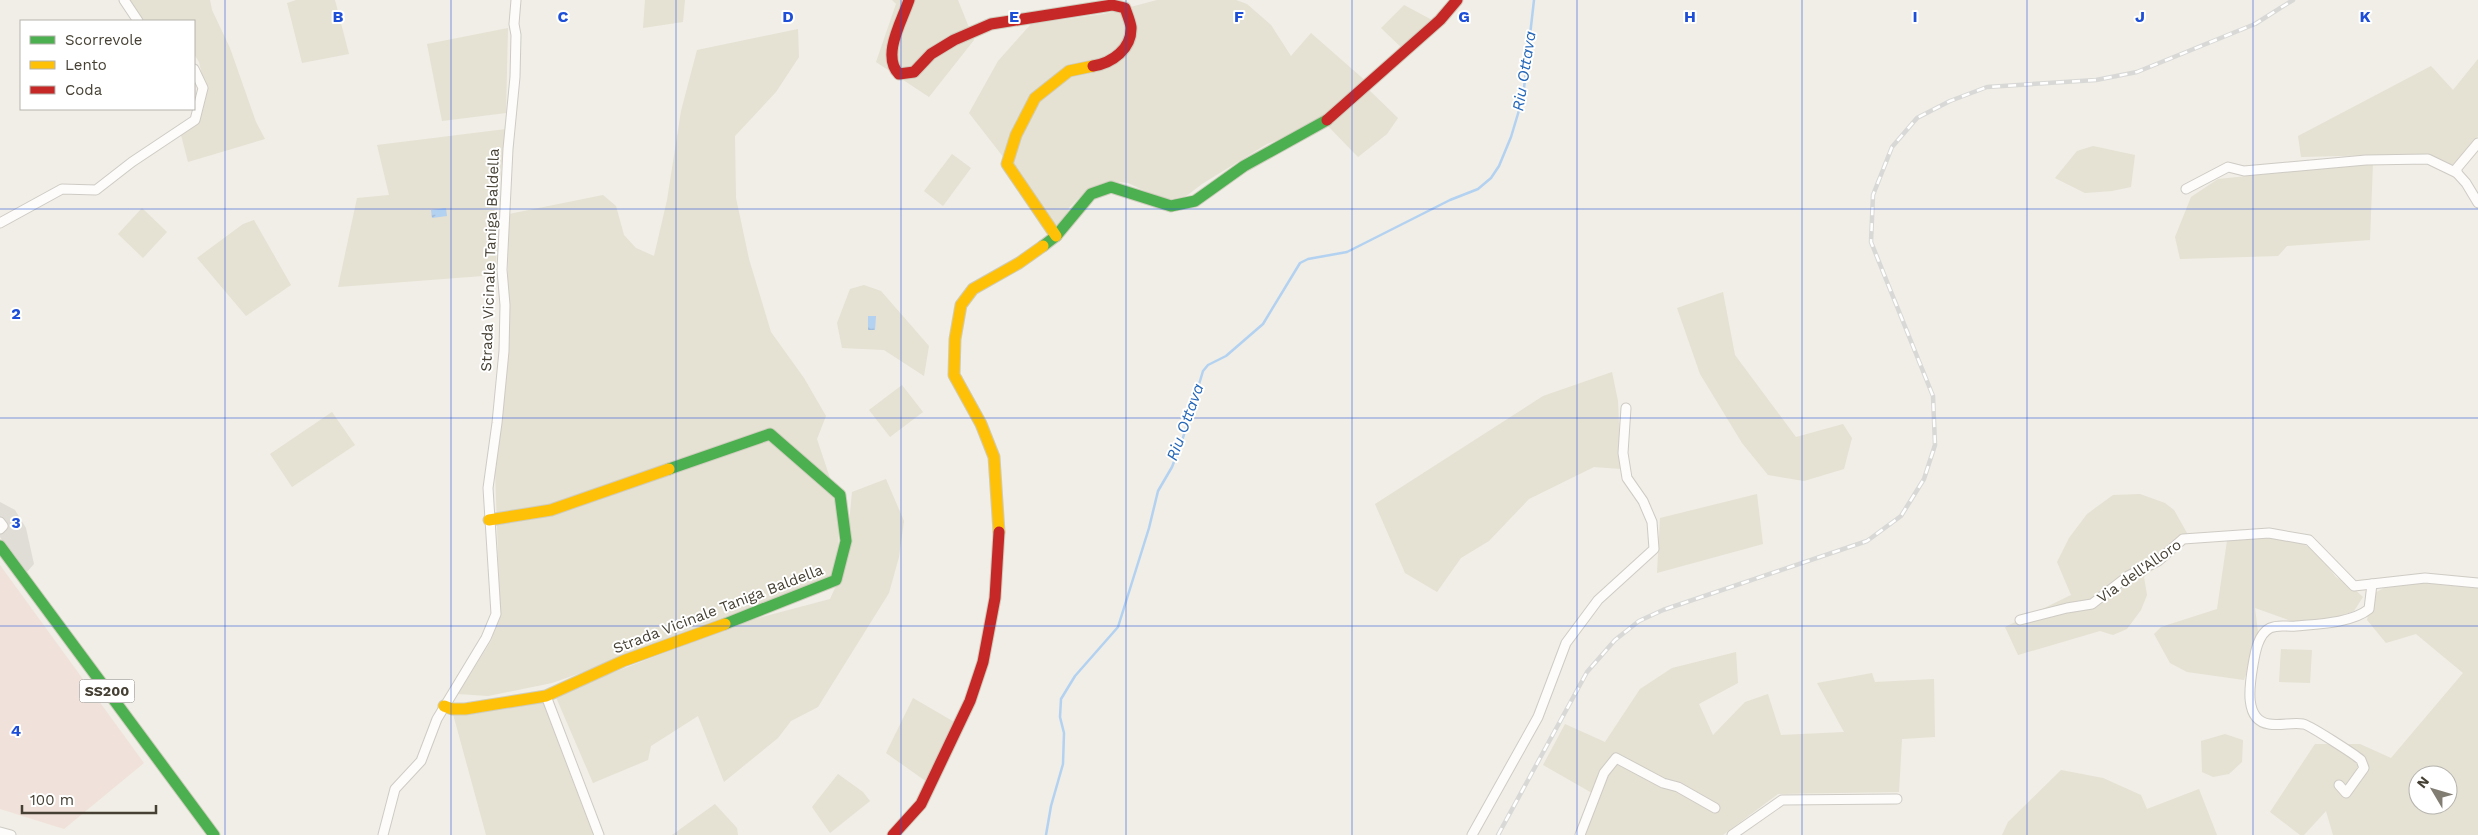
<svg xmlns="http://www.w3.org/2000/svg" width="2478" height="835" font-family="'Work Sans',sans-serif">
<defs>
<pattern id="water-ripples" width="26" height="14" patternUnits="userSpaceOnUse" patternTransform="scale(1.25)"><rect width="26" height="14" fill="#b3d1f1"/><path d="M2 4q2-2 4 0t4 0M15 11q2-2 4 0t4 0" fill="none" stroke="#9bb4cf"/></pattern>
</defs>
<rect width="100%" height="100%" fill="#f0eee6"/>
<!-- residential -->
<g fill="#e5e1d3" fill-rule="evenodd">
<polygon points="127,0 210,0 212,10 230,48 256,122 265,139 188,162 181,135 202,113 205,88 199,62 194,54 194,21 141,21"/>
<polygon points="296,0 335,0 349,54 302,63 287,3"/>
<polygon points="645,0 685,0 683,22 643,28"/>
<polygon points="892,0 958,0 974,40 929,97 876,62 896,4"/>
<polygon points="1157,0 1236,0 1247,4 1271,25 1291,56 1311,33 1368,83 1303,131 1267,144 1202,184 1181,200 1164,200 1128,183 1109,181 1097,185 1085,192 1069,208 1066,221 1056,225 969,113 998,61 1031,24 1104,14"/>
<polygon points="1404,5 1434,21 1403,49 1381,28"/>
<polygon points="508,28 506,113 442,121 427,44"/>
<polygon points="798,29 799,57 776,92 735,136 736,198 749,259 771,332 804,378 826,416 817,439 838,502 839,563 826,587 552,683 488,696 458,694 491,641 500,612 495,470 506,381 509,214 603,195 616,206 624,235 636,248 654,256 667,200 681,111 697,50"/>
<polygon points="2478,59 2478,136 2452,166 2421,154 2301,157 2298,136 2431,66 2453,90"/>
<polygon points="1369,90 1398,118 1387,134 1358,157 1326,124"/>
<polygon points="506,129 498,195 496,275 338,287 357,198 389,195 377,145"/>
<polygon points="2093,146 2135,155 2131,187 2112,191 2085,193 2055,178 2077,151"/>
<polygon points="952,154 971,168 943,206 924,191"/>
<polygon points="2373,163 2370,240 2287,246 2278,256 2180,259 2175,237 2191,197 2218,179"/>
<polygon points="142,208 167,232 143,258 118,234"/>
<polygon points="254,220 291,285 246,316 197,258 243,224"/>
<polygon points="864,285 881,291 929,346 924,376 884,350 842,348 837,323 850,289"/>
<polygon points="1723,292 1735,355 1796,437 1843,424 1852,438 1844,469 1804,481 1768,475 1742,443 1700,374 1677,308"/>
<polygon points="1612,372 1618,401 1621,469 1594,467 1529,499 1489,541 1461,558 1437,592 1405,573 1375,504 1543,396"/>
<polygon points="902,385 923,412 890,437 869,410"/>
<polygon points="332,412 355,445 292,487 270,454"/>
<polygon points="886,479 904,521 899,557 889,593 818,707 791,721 778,738 724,782 698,716 651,746 648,760 593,783 555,695 747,621 830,599 845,566 852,492"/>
<polygon points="1757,494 1763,544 1657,573 1660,518"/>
<polygon points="2140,494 2165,503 2174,510 2191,540 2144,577 2147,595 2141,610 2127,629 2113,635 2100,631 2018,655 2005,627 2071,595 2057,562 2069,538 2087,514 2113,495"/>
<polygon points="2228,534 2282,534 2315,550 2336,577 2352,587 2363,597 2354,611 2335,618 2294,622 2255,608 2259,640 2244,680 2187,672 2170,663 2154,634 2161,627 2217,609"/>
<path d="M2426 578 2478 587V835H2333L2326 811 2304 835H2300L2270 812 2315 744H2360L2391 758 2463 673 2416 634 2386 643 2367 620 2373 594 2396 581ZM2418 775H2448V805H2418Z"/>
<polygon points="2281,649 2312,650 2310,683 2279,682"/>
<polygon points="1736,652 1738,683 1699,704 1713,735 1745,702 1768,694 1781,735 1844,732 1817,683 1872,673 1875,682 1934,679 1935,737 1902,739 1899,792 1778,794 1723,835 1582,835 1599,797 1543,765 1565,724 1605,742 1640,689 1672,668"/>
<polygon points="546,698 598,835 486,835 453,714"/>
<polygon points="913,698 956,723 927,782 886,753"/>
<polygon points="2225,734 2243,740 2242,762 2229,774 2213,777 2202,772 2201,741"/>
<polygon points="2061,770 2103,778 2141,795 2147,809 2199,789 2217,835 2002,835 2008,822"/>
<polygon points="838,774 863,792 870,801 830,833 812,807"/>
<polygon points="715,804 737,828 738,835 672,835"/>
</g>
<!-- medical -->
<polygon fill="#f0e2da" points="0,565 144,763 64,829 0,809"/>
<!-- parking -->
<polygon fill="#dfddd6" points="0,502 15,510 26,528 34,564 26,573 0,537"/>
<!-- water -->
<g fill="url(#water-ripples)">
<polygon points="446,208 447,216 432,218 431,210"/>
<polygon points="868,316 876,316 875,330 868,330"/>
</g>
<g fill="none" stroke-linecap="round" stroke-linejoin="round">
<!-- stream -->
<polyline stroke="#b3d1f1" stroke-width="2.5" points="1046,835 1051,806 1063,764 1064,733 1060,717 1061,699 1075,676 1118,627 1149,528 1158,491 1172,467 1182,441 1203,371 1208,365 1226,356 1263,324 1300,263 1308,259 1347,252 1450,200 1478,189 1491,178 1499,166 1511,137 1523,97 1534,0"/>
<!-- street casing -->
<g stroke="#cecbc4" stroke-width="11">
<g id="street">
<polyline points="124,0 138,21"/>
<polyline points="2457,173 2457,168 2478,143"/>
<polyline points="2186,189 2228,167 2244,171 2366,160 2428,159 2457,173 2466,183 2478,203"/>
<polyline points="0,223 62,189 96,190 132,162 195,120 203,88 194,69"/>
<polyline points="0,522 3,526 0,529"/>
<polyline points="2020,620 2067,608 2092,604 2128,576 2158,561 2183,539 2269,533 2309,540 2354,586 2425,578 2478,583"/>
<polyline points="546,696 599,835"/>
<path d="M2339 785 2346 793 2364 768 2361 760C2357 756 2308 724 2303 724 2293 722 2280 726 2269 724 2243 720 2250 683 2253 665 2255 653 2258 634 2270 628 2279 624 2286 627 2296 626 2317 624 2352 623 2369 609L2372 584"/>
<polyline points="0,832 11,835"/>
<polyline points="383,835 395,789 421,761 437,719 486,638 496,614 488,488 497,423 504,351 505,305 502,270 508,149 515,77 516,35 514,24 516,0"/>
<polyline points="1472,835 1538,717 1566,643 1598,600 1654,549 1652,522 1643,501 1627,478 1623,453 1626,408"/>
<polyline points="1580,835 1604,773 1616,758 1663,783 1678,787 1715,808"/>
<polyline points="1732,835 1782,800 1897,799"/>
</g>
</g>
<!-- fast casing -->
<g stroke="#cfccbd" stroke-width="13">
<g id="fast">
<polyline points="1043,246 1056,236 1091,194 1111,187 1171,206 1195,201 1244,166 1327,120"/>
<polyline points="669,469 770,434 840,495 846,541 836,580 725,624"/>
<polyline points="0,546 214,835"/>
</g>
</g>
<!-- slow casing -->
<g stroke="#cfccbd" stroke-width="13">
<g id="slow">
<polyline points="1056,236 1007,164 1016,135 1035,98 1069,71 1093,66"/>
<polyline points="489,520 551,510 669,469"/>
<polyline points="999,532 994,457 981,424 954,375 955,339 961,305 973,289 1019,263 1043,246"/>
<polyline points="444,706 452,709 465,709 546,696 623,661 725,624"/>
</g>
</g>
<!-- jam casing -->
<g stroke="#cfccbd" stroke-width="13">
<g id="jam">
<path d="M909 0C902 21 881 56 899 74L914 72 931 54 954 40 991 24 1112 5 1125 8C1127 14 1130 21 1131 27 1132 49 1112 63 1093 66"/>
<polyline points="1327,120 1440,20 1457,0"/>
<polyline points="893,835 921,804 970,701 983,662 995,598 999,532"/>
</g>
</g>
<!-- street -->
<use href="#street" stroke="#fdfcfb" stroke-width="9"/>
<!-- fast -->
<use href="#fast" stroke="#4caf50" stroke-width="11"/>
<!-- slow -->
<use href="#slow" stroke="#ffc107" stroke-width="11"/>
<!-- jam -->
<use href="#jam" stroke="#c62828" stroke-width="11"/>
<!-- rail casing -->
<g stroke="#d8d8d7" stroke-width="4.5">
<polyline id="rail" points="1498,835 1587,672 1615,640 1639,621 1663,610 1867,541 1901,516 1924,479 1935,445 1933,396 1871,242 1873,195 1892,147 1917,118 1950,101 1987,87 2096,80 2137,72 2255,24 2293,0"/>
</g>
<!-- rail -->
<use href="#rail" stroke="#fff" stroke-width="2.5" stroke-dasharray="8" stroke-linecap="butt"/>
</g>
<!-- grid -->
<path fill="none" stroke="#1d4ed8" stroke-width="1" stroke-opacity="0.55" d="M225 0V835M451 0V835M676 0V835M901 0V835M1126 0V835M1352 0V835M1577 0V835M1802 0V835M2027 0V835M2253 0V835M0 209H2478M0 418H2478M0 626H2478"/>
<g text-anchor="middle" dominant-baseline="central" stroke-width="4" stroke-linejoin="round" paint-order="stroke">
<!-- shield labels -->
<rect fill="#fff" stroke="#7d7970" stroke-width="1" x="79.5" y="679.5" width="55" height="23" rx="4"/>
<g font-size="14" font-weight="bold" fill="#454033">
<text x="107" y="691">SS200</text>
</g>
<!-- street labels -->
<g font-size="15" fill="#454033" stroke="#fff">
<text transform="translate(490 260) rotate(-88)">Strada Vicinale Taniga Baldella</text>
<text transform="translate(2139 571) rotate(-35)">Via dell'Alloro</text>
<text transform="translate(718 609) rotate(-21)">Strada Vicinale Taniga Baldella</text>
</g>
<!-- water labels -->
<g font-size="16" font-style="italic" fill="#2467b9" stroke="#fff">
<text transform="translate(1524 71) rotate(-81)">Riu Ottava</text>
<text transform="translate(1185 422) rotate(-70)">Riu Ottava</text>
</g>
</g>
<g font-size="16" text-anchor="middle" font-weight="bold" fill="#1d4ed8" stroke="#fff" stroke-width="4" stroke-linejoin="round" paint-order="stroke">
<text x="338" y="22">B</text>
<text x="563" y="22">C</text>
<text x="788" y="22">D</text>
<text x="1014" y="22">E</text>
<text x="1239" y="22">F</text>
<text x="1464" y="22">G</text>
<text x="1690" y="22">H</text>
<text x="1915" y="22">I</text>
<text x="2140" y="22">J</text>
<text x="2365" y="22">K</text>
<text x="16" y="319">2</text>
<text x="16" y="528">3</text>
<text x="16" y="736">4</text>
</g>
<!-- legend -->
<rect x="20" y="20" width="175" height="90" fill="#ffffff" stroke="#b5b3ad"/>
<rect x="30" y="36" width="25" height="8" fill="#4caf50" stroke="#b5b3ad"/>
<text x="65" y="45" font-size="15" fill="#454033">Scorrevole</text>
<rect x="30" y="61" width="25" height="8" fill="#ffc107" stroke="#b5b3ad"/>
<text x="65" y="70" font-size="15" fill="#454033">Lento</text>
<rect x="30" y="86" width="25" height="8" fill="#c62828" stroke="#b5b3ad"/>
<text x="65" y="95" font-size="15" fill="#454033">Coda</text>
<!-- north arrow -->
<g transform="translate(2433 790) rotate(308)"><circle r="24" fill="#ffffff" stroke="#b5b3ad"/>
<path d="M0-4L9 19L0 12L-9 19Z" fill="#817d72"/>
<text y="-8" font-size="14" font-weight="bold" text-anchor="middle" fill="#454033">N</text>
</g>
<!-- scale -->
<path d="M22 805v8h134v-8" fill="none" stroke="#454033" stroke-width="2.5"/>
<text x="30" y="805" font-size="15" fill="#454033" stroke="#ffffff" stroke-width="4" paint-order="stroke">100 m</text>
</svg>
